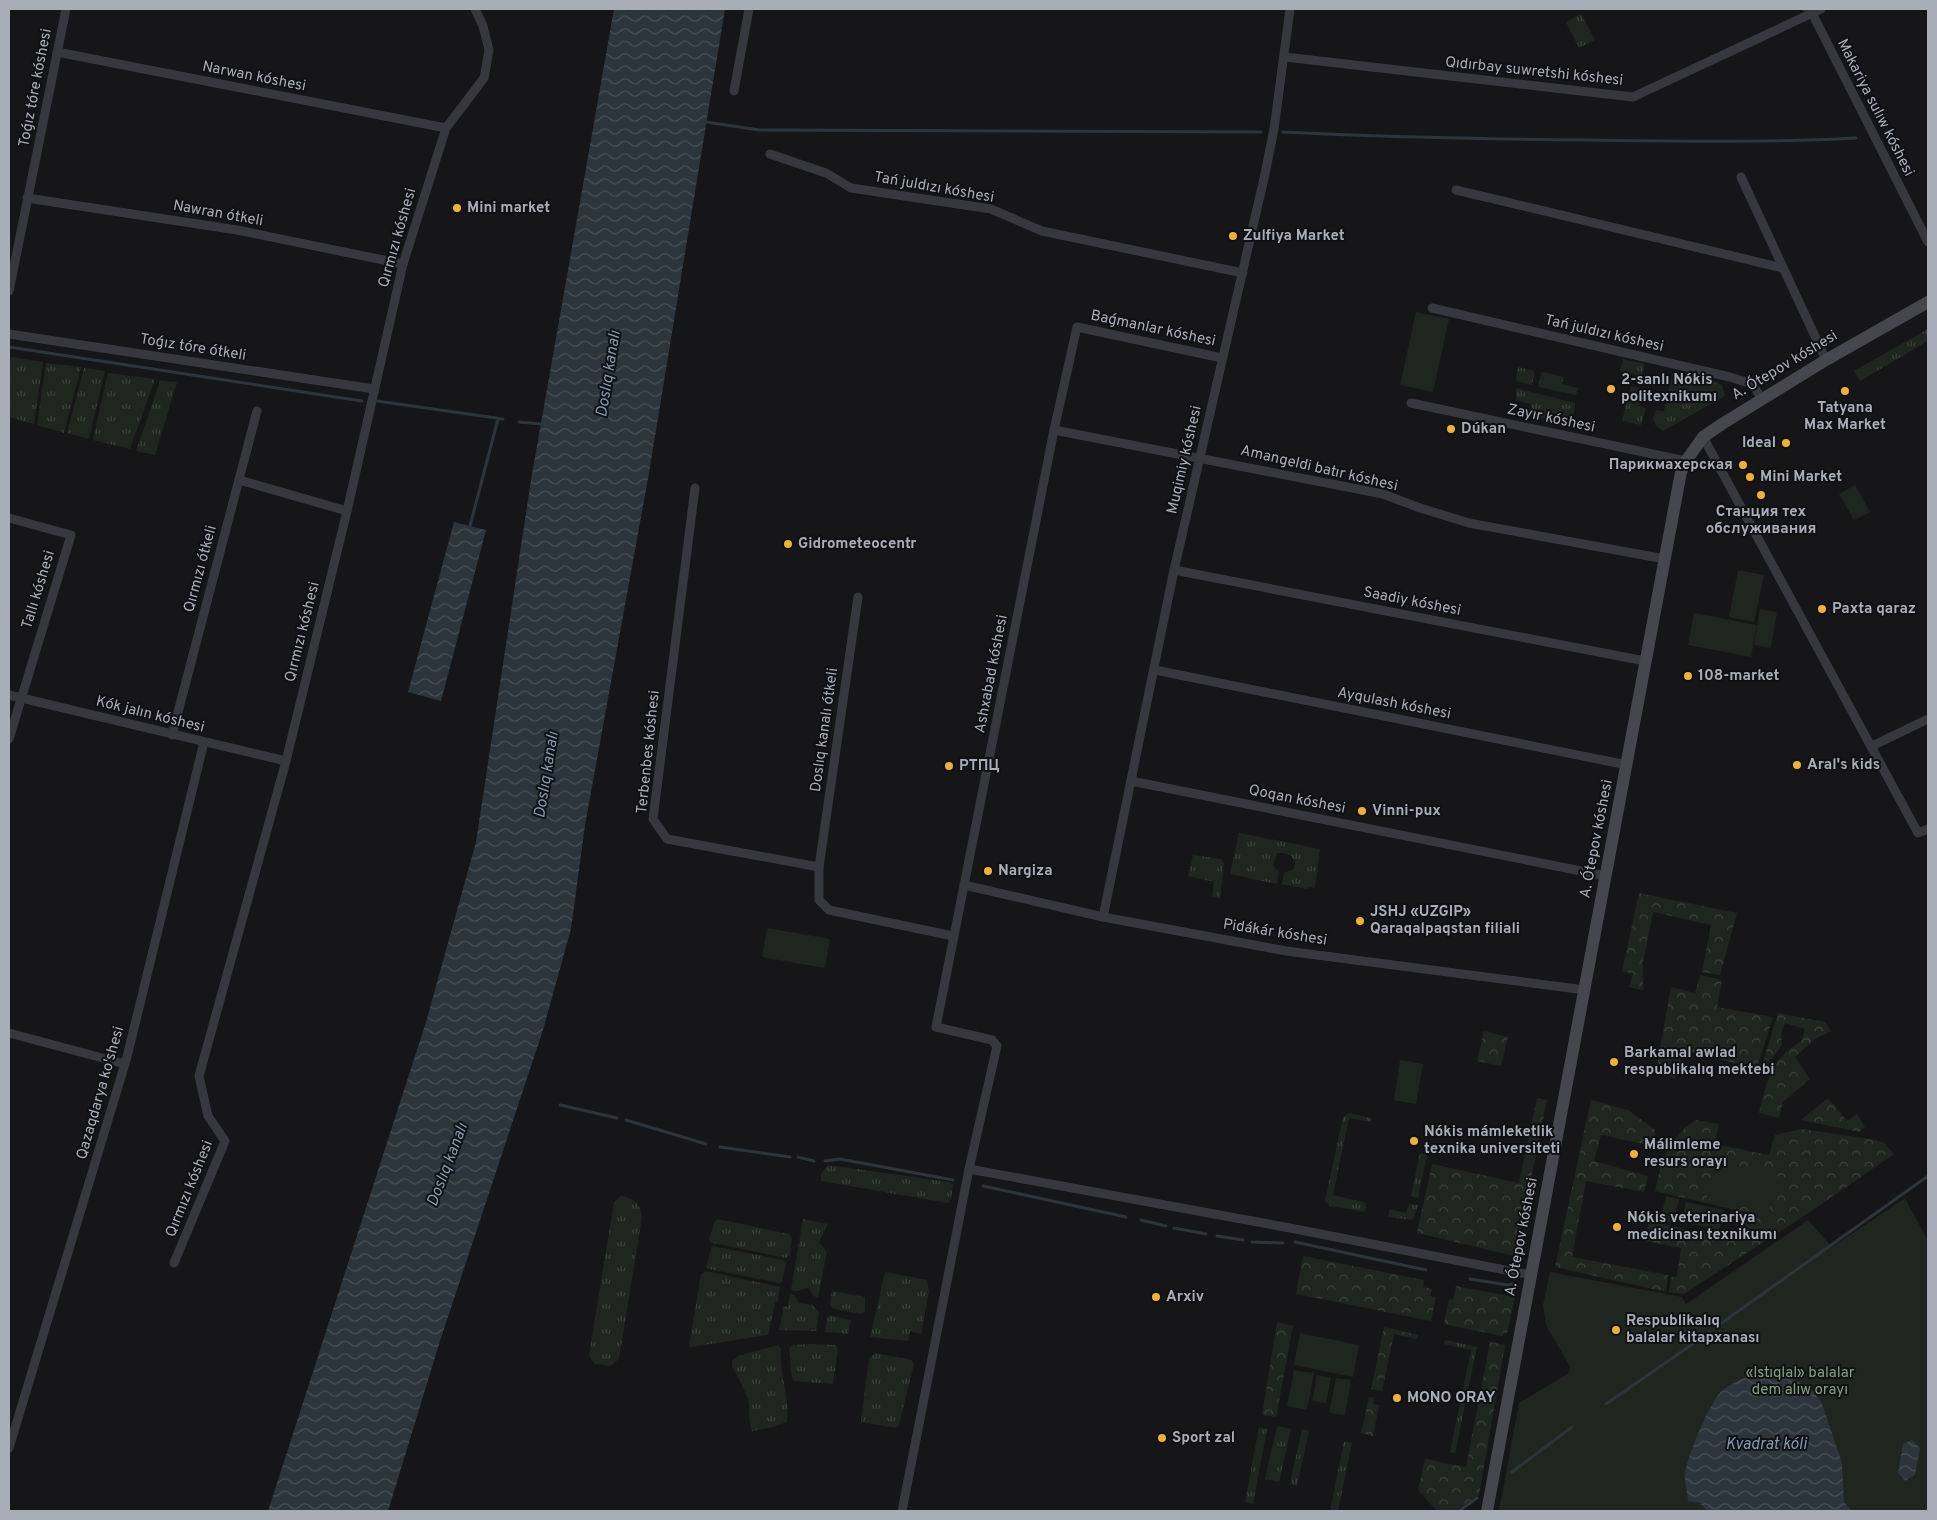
<svg xmlns="http://www.w3.org/2000/svg" width="1937" height="1520" font-family="Overpass,sans-serif">
<defs>
<pattern id="grass-tufts" width="24" height="20" patternUnits="userSpaceOnUse" patternTransform="scale(1.25)"><rect width="24" height="20" fill="#1e261f"/><path d="M3 7l-1-3M5 7V3M7 7l1-3M15 17l-1-3M17 17v-4M19 17l1-3" fill="none" stroke="#3c433d"/></pattern>
<pattern id="forest-crowns" width="20" height="18" patternUnits="userSpaceOnUse" patternTransform="scale(1.25)"><rect width="20" height="18" fill="#1e261f"/><path d="M2 6a3 3 0 1 1 6 0M12 15a3 3 0 1 1 6 0" fill="none" stroke="#3c433d"/></pattern>
<pattern id="water-waves" width="16" height="10" patternUnits="userSpaceOnUse" patternTransform="scale(1.25)"><rect width="16" height="10" fill="#2c353c"/><path d="M0 5q4-4 8 0t8 0" fill="none" stroke="#485056"/></pattern>
</defs>
<rect width="100%" height="100%" fill="#161618"/>
<!-- grass -->
<g fill="url(#grass-tufts)">
<polygon points="1581,14 1595,40 1579,48 1566,22"/>
<polygon points="1928,329 1928,341 1860,381 1854,371"/>
<polygon points="11,357 43,362 34,424 9,417 9,367"/>
<polygon points="1623,359 1645,364 1642,376 1620,371"/>
<polygon points="46,363 81,367 64,433 37,425"/>
<polygon points="1518,367 1535,371 1532,385 1516,381"/>
<polygon points="84,368 105,371 89,439 67,433"/>
<polygon points="1673,371 1710,380 1722,385 1725,396 1663,431 1656,426 1653,419 1656,410 1664,411"/>
<polygon points="1542,372 1564,377 1562,384 1578,388 1576,395 1538,387"/>
<polygon points="108,373 155,379 130,449 93,440"/>
<polygon points="160,381 177,382 155,455 136,451"/>
<polygon points="1631,386 1643,389 1639,406 1646,408 1641,425 1622,421"/>
<polygon points="1516,388 1575,403 1573,424 1531,416 1531,404 1516,400"/>
<path d="M1239 833 1320 849 1315 888 1308 887 1307 889 1282 884 1284 873 1294 869 1295 863C1292 854 1287 853 1277 853L1273 865 1279 872 1277 884 1230 874Z"/>
<polygon points="1193,855 1221,859 1224,863 1220,898 1212,897 1214,882 1188,876"/>
<polygon points="1349,1113 1371,1118 1371,1122 1349,1118 1333,1195 1367,1203 1365,1212 1330,1206 1325,1201 1343,1117"/>
<polygon points="1420,1153 1427,1155 1418,1198 1411,1196"/>
<polygon points="828,1165 949,1182 953,1185 951,1199 948,1203 821,1181 821,1174"/>
<path d="M621 1196C636 1199 639 1203 642 1217L619 1359 610 1366 594 1364 589 1356 614 1202Z"/>
<polygon points="1409,1204 1418,1205 1413,1220 1388,1217 1390,1209 1406,1213"/>
<polygon points="717,1219 789,1234 792,1238 790,1255 786,1258 713,1243 709,1240 714,1223"/>
<polygon points="803,1219 828,1224 819,1242 827,1252 818,1297 813,1296 809,1288 797,1291 791,1290"/>
<polygon points="712,1246 783,1260 786,1263 782,1282 779,1283 709,1269 706,1267"/>
<polygon points="705,1271 780,1287 778,1301 775,1303 768,1335 691,1347 689,1345 701,1275"/>
<polygon points="885,1272 927,1280 929,1291 921,1334 910,1331 908,1341 870,1337"/>
<polygon points="832,1291 865,1297 865,1311 862,1314 833,1309 830,1304"/>
<polygon points="790,1294 794,1295 799,1303 812,1305 819,1312 816,1331 779,1330 784,1306 788,1307"/>
<polygon points="828,1315 851,1320 848,1334 825,1332"/>
<polygon points="1445,1340 1477,1347 1455,1453 1450,1452 1471,1350 1444,1344"/>
<path d="M814 1344 836 1345 838 1350 833 1384 793 1381C790 1370 791 1359 789 1348L792 1345Z"/>
<path d="M778 1345 781 1349C779 1374 790 1398 787 1422L770 1428 752 1431C748 1420 750 1410 748 1399 746 1393 736 1372 732 1367V1361L738 1356Z"/>
<polygon points="875,1353 912,1360 914,1364 899,1425 896,1428 861,1422 869,1359"/>
<polygon points="1277,1426 1291,1429 1279,1482 1265,1479"/>
<polygon points="1259,1427 1267,1429 1253,1504 1245,1502"/>
<polygon points="1302,1429 1309,1431 1297,1486 1290,1484"/>
<polygon points="1344,1441 1352,1443 1338,1511 1330,1511"/>
</g>
<!-- forest -->
<g fill="url(#forest-crowns)">
<polygon points="1639,893 1737,913 1720,975 1702,972 1711,925 1653,912 1643,962 1643,990 1629,987 1633,974 1622,971"/>
<polygon points="1700,975 1722,980 1717,1007 1773,1017 1757,1068 1683,1051 1675,1079 1659,1071 1657,1065 1671,987 1695,993"/>
<path d="M1778 1013 1825 1022 1831 1031 1815 1039 1795 1057 1810 1079 1783 1102 1779 1118 1759 1113C1767 1080 1771 1060 1801 1041L1805 1029 1785 1023 1781 1034 1782 1045 1762 1072H1760Z"/>
<polygon points="1484,1031 1508,1037 1501,1066 1477,1061"/>
<polygon points="1537,1098 1547,1100 1515,1256 1417,1233 1432,1164 1519,1183"/>
<polygon points="1828,1098 1847,1121 1857,1114 1865,1127 1859,1132 1801,1120"/>
<polygon points="1591,1100 1628,1110 1655,1130 1655,1136 1649,1145 1601,1135 1594,1161 1648,1176 1644,1192 1586,1181 1572,1257 1668,1275 1666,1292 1555,1267"/>
<path d="M1696 1120 1719 1124 1715 1144 1769 1155 1775 1135 1802 1129 1876 1140 1884 1143 1894 1154 1807 1214 1684 1294 1669 1292 1671 1277 1677 1276 1681 1248 1645 1241 1649 1221 1737 1240 1744 1212 1655 1191C1661 1162 1668 1137 1696 1120Z"/>
<polygon points="1303,1256 1424,1280 1423,1287 1432,1289 1430,1296 1436,1297 1431,1321 1296,1294"/>
<polygon points="1456,1286 1515,1297 1507,1334 1503,1333 1502,1336 1444,1324 1449,1299 1453,1300"/>
<polygon points="1277,1322 1293,1326 1276,1417 1262,1415"/>
<polygon points="1384,1327 1418,1335 1417,1339 1394,1334 1382,1391 1371,1389"/>
<polygon points="1490,1342 1505,1345 1479,1495 1455,1511 1437,1511 1418,1490 1425,1459 1466,1467"/>
<polygon points="1369,1397 1374,1398 1373,1404 1379,1405 1373,1436 1361,1433"/>
</g>
<!-- green -->
<g fill="#1e261f">
<polygon points="1416,312 1449,319 1433,392 1400,385"/>
<polygon points="1855,485 1870,512 1854,520 1839,494"/>
<polygon points="1738,570 1764,575 1754,622 1729,617"/>
<polygon points="1760,609 1777,612 1771,648 1754,645"/>
<polygon points="1694,613 1757,625 1751,657 1688,645"/>
<polygon points="767,928 830,939 825,968 762,957"/>
<polygon points="1400,1060 1423,1064 1416,1104 1394,1100"/>
<polygon points="1716,1161 1778,1176 1769,1212 1707,1198"/>
<polygon points="1666,1196 1679,1199 1673,1223 1660,1220"/>
<polygon points="1905,1198 1928,1241 1928,1511 1499,1511 1519,1403 1569,1373 1570,1367 1546,1325 1543,1305 1550,1272 1682,1297 1686,1304 1808,1220 1832,1247"/>
<polygon points="1686,1202 1724,1210 1719,1230 1682,1222"/>
<polygon points="1300,1333 1359,1345 1353,1377 1294,1365"/>
<polygon points="1294,1370 1314,1373 1307,1410 1287,1406"/>
<polygon points="1317,1375 1331,1378 1326,1403 1312,1401"/>
<polygon points="1336,1378 1351,1380 1345,1415 1329,1413"/>
</g>
<!-- water -->
<g fill="url(#water-waves)">
<polygon points="614,9 725,9 649,473 585,825 571,929 543,1030 440,1341 388,1511 268,1511 426,1022 476,842 531,480"/>
<polygon points="454,522 486,530 441,701 408,692"/>
<path d="M1763 1367 1772 1369 1810 1388 1821 1401 1842 1463 1844 1502 1852 1511H1707L1700 1503 1688 1501C1688 1493 1684 1482 1685 1474 1687 1457 1710 1400 1723 1390 1735 1380 1753 1376 1763 1367Z"/>
<polygon points="1912,1440 1920,1448 1915,1475 1905,1481 1898,1473 1903,1444"/>
</g>
<g fill="none" stroke-linecap="round" stroke-linejoin="round">
<!-- stream -->
<g stroke="#2c353c" stroke-width="3">
<polyline points="1804,10 1808,9"/>
<polyline points="706,122 759,130 1261,132"/>
<path d="M1283 132C1385 137 1486 139 1587 140 1677 141 1767 143 1856 138"/>
<polyline points="9,347 362,401"/>
<polyline points="377,401 503,419"/>
<polyline points="519,422 541,424"/>
<polyline points="470,526 498,419"/>
<polyline points="560,1105 617,1118"/>
<polyline points="626,1120 706,1144"/>
<polyline points="720,1147 790,1157"/>
<polyline points="798,1157 814,1161"/>
<polyline points="825,1161 840,1159 953,1180"/>
<polyline points="983,1186 1126,1217"/>
<polyline points="1141,1220 1166,1226"/>
<polyline points="1174,1228 1206,1234"/>
<polyline points="1217,1236 1243,1240"/>
<polyline points="1252,1242 1283,1243"/>
<polyline points="1295,1242 1426,1270"/>
<polyline points="1470,1279 1508,1285 1513,1284"/>
<polyline points="1716,1327 1928,1176"/>
<polyline points="1606,1404 1710,1332"/>
<polyline points="1512,1472 1572,1427"/>
<polyline points="1459,1511 1477,1498"/>
</g>
<!-- street -->
<g stroke="#37383d" stroke-width="9">
<polyline points="1812,13 1928,242"/>
<polyline points="57,52 446,128"/>
<polyline points="1285,57 1633,97 1821,9"/>
<polyline points="734,91 749,9"/>
<polyline points="770,154 826,173 851,188 991,209 1042,231 1243,273"/>
<polyline points="1741,177 1826,360"/>
<polyline points="1456,190 1783,268"/>
<polyline points="27,198 237,230 403,264"/>
<polyline points="9,291 66,9"/>
<polyline points="1432,308 1730,377 1752,384 1762,399"/>
<polyline points="9,334 374,389"/>
<polyline points="1411,403 1686,461"/>
<polyline points="1054,430 1383,494 1420,508 1469,523 1665,559"/>
<polyline points="1703,437 1918,833 1928,829"/>
<polyline points="239,480 347,511"/>
<polyline points="695,488 653,819 667,839 819,867 819,900 829,910 953,936"/>
<polyline points="9,518 71,535 9,739"/>
<polyline points="1174,570 1645,661"/>
<polyline points="1155,670 1627,765"/>
<polyline points="9,695 286,761"/>
<polyline points="172,735 257,411"/>
<polyline points="1872,746 1928,719"/>
<polyline points="1131,781 1606,876"/>
<polyline points="819,867 858,597"/>
<polyline points="964,885 1103,917 1286,951 1585,990"/>
<polyline points="1103,917 1174,570 1265,174 1274,129 1290,9"/>
<polyline points="9,1033 125,1064"/>
<polyline points="969,1169 1290,1228 1531,1275"/>
<polyline points="174,1263 225,1141 208,1116 199,1076 286,761 347,511 403,264 446,128 484,78 489,50 483,26 475,9"/>
<polyline points="9,1448 127,1057 204,742"/>
<polyline points="902,1511 969,1169 997,1046 992,1040 936,1027 1054,430 1077,327 1222,358"/>
</g>
<!-- secondary -->
<polyline stroke="#45474d" stroke-width="12" points="1487,1511 1681,472 1686,461 1703,437 1722,424 1826,360 1928,302"/>
</g>
<!-- markers -->
<g fill="#f2b134" stroke="#111113" stroke-width="2">
<circle cx="457" cy="208" r="5"/>
<circle cx="1233" cy="236" r="5"/>
<circle cx="1611" cy="389" r="5"/>
<circle cx="1845" cy="391" r="5"/>
<circle cx="1451" cy="429" r="5"/>
<circle cx="1786" cy="443" r="5"/>
<circle cx="1743" cy="465" r="5"/>
<circle cx="1750" cy="477" r="5"/>
<circle cx="1761" cy="495" r="5"/>
<circle cx="788" cy="544" r="5"/>
<circle cx="1822" cy="609" r="5"/>
<circle cx="1688" cy="676" r="5"/>
<circle cx="1797" cy="765" r="5"/>
<circle cx="949" cy="766" r="5"/>
<circle cx="1362" cy="811" r="5"/>
<circle cx="988" cy="871" r="5"/>
<circle cx="1360" cy="921" r="5"/>
<circle cx="1614" cy="1062" r="5"/>
<circle cx="1414" cy="1141" r="5"/>
<circle cx="1634" cy="1154" r="5"/>
<circle cx="1617" cy="1227" r="5"/>
<circle cx="1156" cy="1297" r="5"/>
<circle cx="1616" cy="1330" r="5"/>
<circle cx="1397" cy="1398" r="5"/>
<circle cx="1162" cy="1438" r="5"/>
</g>
<g text-anchor="middle" dominant-baseline="central" stroke-width="4" stroke-linejoin="round" paint-order="stroke">
<!-- street labels -->
<g font-size="15" fill="#a8adb8" stroke="#111113">
<text transform="translate(1534 72) rotate(6)">Qıdırbay suwretshi kóshesi</text>
<text transform="translate(254 77) rotate(11)">Narwan kóshesi</text>
<text transform="translate(36 88) rotate(-79)">Toǵız tóre kóshesi</text>
<text transform="translate(1875 108) rotate(63)">Makariya sulıw kóshesi</text>
<text transform="translate(934 188) rotate(10)">Tań juldızı kóshesi</text>
<text transform="translate(218 214) rotate(10)">Nawran ótkeli</text>
<text transform="translate(398 238) rotate(-74)">Qırmızı kóshesi</text>
<text transform="translate(1153 329) rotate(12)">Baǵmanlar kóshesi</text>
<text transform="translate(1604 334) rotate(13)">Tań juldızı kóshesi</text>
<text transform="translate(193 348) rotate(9)">Toǵız tóre ótkeli</text>
<text transform="translate(1785 366) rotate(-31)">A. Ótepov kóshesi</text>
<text transform="translate(1551 419) rotate(12)">Zayır kóshesi</text>
<text transform="translate(1185 460) rotate(-77)">Muqimiy kóshesi</text>
<text transform="translate(1319 469) rotate(13)">Amangeldi batır kóshesi</text>
<text transform="translate(201 569) rotate(-75)">Qırmızı ótkeli</text>
<text transform="translate(39 590) rotate(-73)">Tallı kóshesi</text>
<text transform="translate(1412 602) rotate(11)">Saadiy kóshesi</text>
<text transform="translate(303 632) rotate(-76)">Qırmızı kóshesi</text>
<text transform="translate(992 674) rotate(-79)">Ashxabad kóshesi</text>
<text transform="translate(1394 704) rotate(11)">Ayqulash kóshesi</text>
<text transform="translate(150 715) rotate(14)">Kók jalın kóshesi</text>
<text transform="translate(825 730) rotate(-82)">Doslıq kanalı ótkeli</text>
<text transform="translate(649 752) rotate(-84)">Terbenbes kóshesi</text>
<text transform="translate(1297 800) rotate(11)">Qoqan kóshesi</text>
<text transform="translate(1597 839) rotate(-79)">A. Ótepov kóshesi</text>
<text transform="translate(1275 933) rotate(9)">Pidákár kóshesi</text>
<text transform="translate(101 1093) rotate(-74)">Qazaqdarya ko'shesi</text>
<text transform="translate(190 1189) rotate(-68)">Qırmızı kóshesi</text>
<text transform="translate(1522 1237) rotate(-79)">A. Ótepov kóshesi</text>
</g>
<!-- poi labels -->
<g font-size="15" font-weight="bold" fill="#a8adb8" stroke="#111113" text-anchor="start">
<text x="467" y="208">Mini market</text>
<text x="1243" y="236">Zulfiya Market</text>
<text x="1621" y="380">2-sanlı Nókis<tspan x="1621" dy="17">politexnikumı</tspan></text>
<text x="1845" y="408" text-anchor="middle">Tatyana<tspan x="1845" dy="17">Max Market</tspan></text>
<text x="1461" y="429">Dúkan</text>
<text x="1776" y="443" text-anchor="end">Ideal</text>
<text x="1733" y="465" text-anchor="end">Парикмахерская</text>
<text x="1760" y="477">Mini Market</text>
<text x="1761" y="512" text-anchor="middle">Станция тех<tspan x="1761" dy="17">обслуживания</tspan></text>
<text x="798" y="544">Gidrometeocentr</text>
<text x="1832" y="609">Paxta qaraz</text>
<text x="1698" y="676">108-market</text>
<text x="1807" y="765">Aral's kids</text>
<text x="959" y="766">РТПЦ</text>
<text x="1372" y="811">Vinni-pux</text>
<text x="998" y="871">Nargiza</text>
<text x="1370" y="912">JSHJ «UZGIP»<tspan x="1370" dy="17">Qaraqalpaqstan filiali</tspan></text>
<text x="1624" y="1053">Barkamal awlad<tspan x="1624" dy="17">respublikalıq mektebi</tspan></text>
<text x="1424" y="1132">Nókis mámleketlik<tspan x="1424" dy="17">texnika universiteti</tspan></text>
<text x="1644" y="1145">Málimleme<tspan x="1644" dy="17">resurs orayı</tspan></text>
<text x="1627" y="1218">Nókis veterinariya<tspan x="1627" dy="17">medicinası texnikumı</tspan></text>
<text x="1166" y="1297">Arxiv</text>
<text x="1626" y="1321">Respublikalıq<tspan x="1626" dy="17">balalar kitapxanası</tspan></text>
<text x="1407" y="1398">MONO ORAY</text>
<text x="1172" y="1438">Sport zal</text>
</g>
<!-- park labels -->
<g font-size="15" fill="#7fa381" stroke="#111113">
<text x="1800" y="1373">«Istıqlal» balalar<tspan x="1800" dy="17">dem alıw orayı</tspan></text>
</g>
<!-- water labels -->
<g font-size="16" font-style="italic" fill="#7f9bb3" stroke="#111113">
<text transform="translate(609 374) rotate(-81)">Doslıq kanalı</text>
<text transform="translate(547 775) rotate(-81)">Doslıq kanalı</text>
<text transform="translate(448 1165) rotate(-69)">Doslıq kanalı</text>
<text x="1766" y="1445">Kvadrat kóli</text>
</g>
</g>
<!-- border -->
<rect width="1937" height="1520" fill="none" stroke="#a8adb8" stroke-width="20"/>
</svg>
